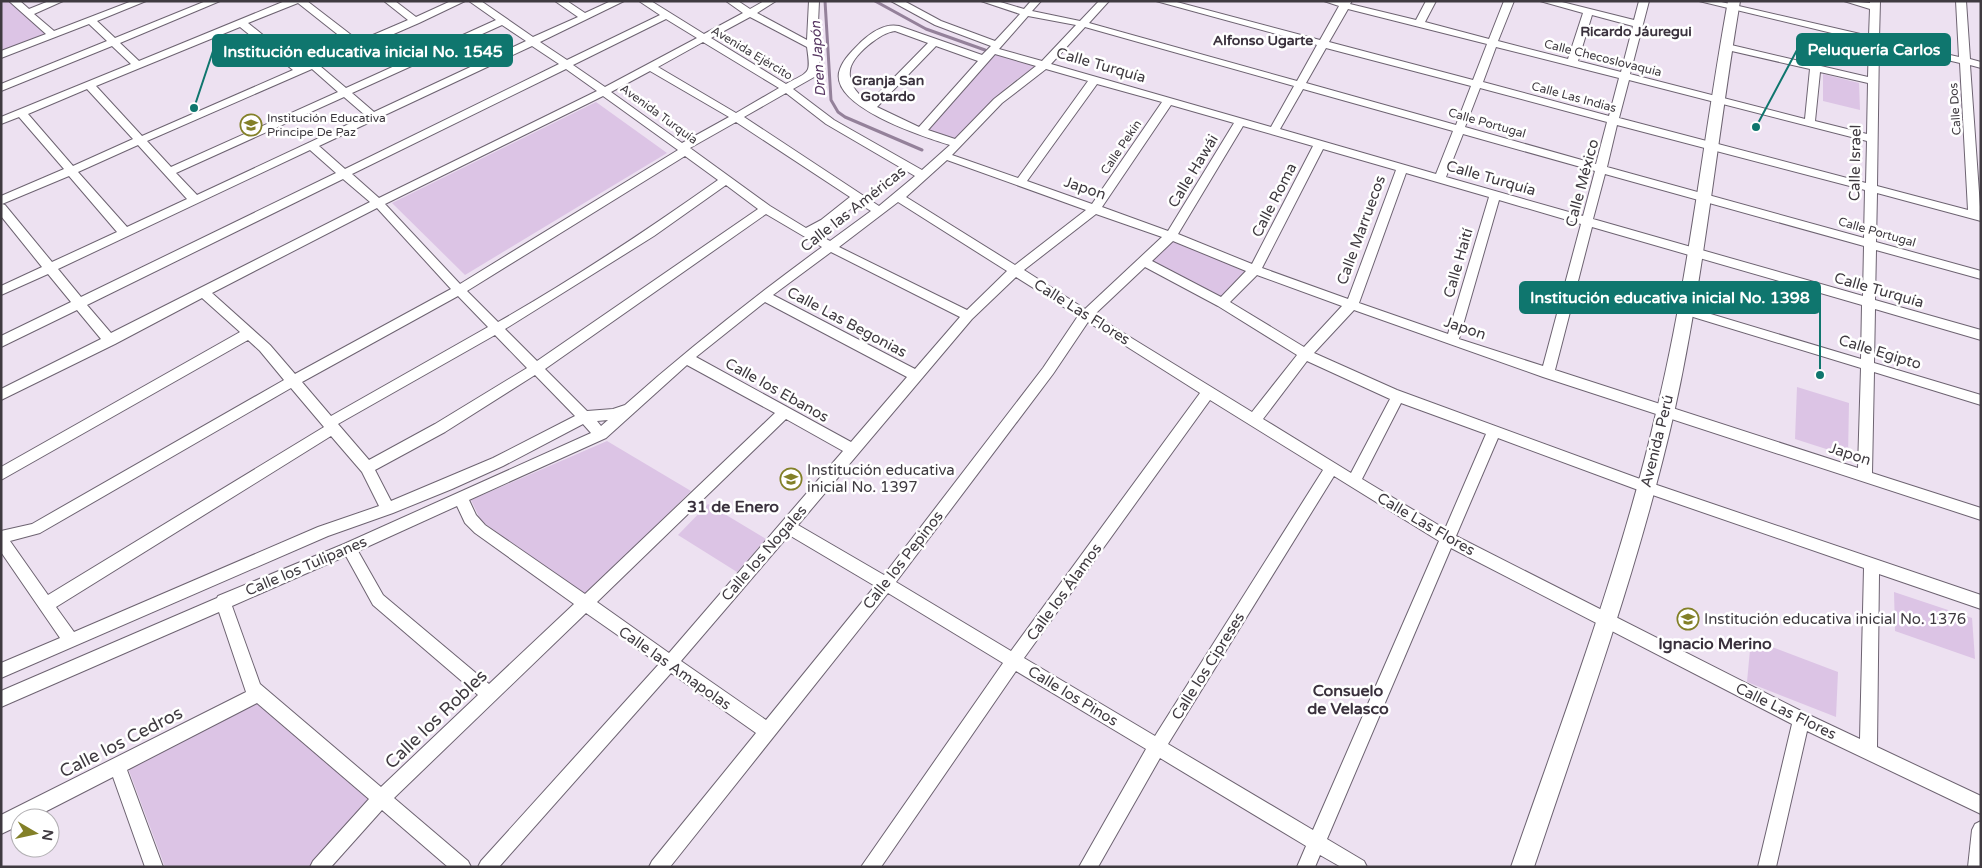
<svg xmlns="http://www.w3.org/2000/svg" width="1982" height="868" font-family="'Varela Round',sans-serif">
<rect width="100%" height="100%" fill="#ede1f1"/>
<!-- green -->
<g fill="#dcc4e5">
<polygon points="1,1 9,1 47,35 1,52"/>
<polygon points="994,53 1036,66 1009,85 954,139 928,131"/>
<polygon points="1823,74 1859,83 1860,110 1823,101"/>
<polygon points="596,102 667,153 465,275 392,203"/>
<polygon points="1172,238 1250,270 1222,300 1148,261"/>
<polygon points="1797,387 1849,403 1848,456 1795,439"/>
<polygon points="607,441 691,491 586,595 481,521 471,500"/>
<polygon points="708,504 766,539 737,572 678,535"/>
<polygon points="1894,592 1972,618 1975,659 1895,631"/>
<polygon points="1751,639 1838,672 1836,717 1747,682"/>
<polygon points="257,702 372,800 312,867 165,867 128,768"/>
</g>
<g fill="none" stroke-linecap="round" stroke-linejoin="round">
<!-- stream -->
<g stroke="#94819a" stroke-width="3">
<polyline points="825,1 831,100 838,112 845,117 922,150"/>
<polyline points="875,1 926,29 985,50"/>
</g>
<!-- minor casing -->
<g stroke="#6d6371" stroke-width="2">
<g id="minor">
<path d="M9 1H20L29 9 49 1H63L34 14 54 31 132 1H146L97 21 115 38 206 1H220L120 43 139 61 285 1H307L359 41 408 20 384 1H395L416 17 451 1H465L419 23 320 66 346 88 496 20 469 1H481L533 37 578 17 555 1H567L585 13 611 1H624L540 42 567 60 660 15 639 1H651L704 34 743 13 726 1H738L750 9 764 1H776L757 13 807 40 809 1H819L817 46 820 67 816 76 793 89 834 120 922 170 950 145C925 137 826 106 840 69 844 58 854 49 862 41 872 32 885 23 899 26L982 55 991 46 935 25 891 1H904L941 21 995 41 1020 14 981 1H997L1024 9 1031 1H1041L1032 11 1080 21 1099 1H1109L1089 23 1297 81 1317 45 1156 1H1173L1320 40 1339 6 1324 1H1352L1350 4 1416 20 1426 1H1436L1425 22 1489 39 1504 1H1514L1498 41 1568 59 1583 13 1540 1H1558L1634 20 1639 1H1649L1630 74 1805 119 1810 69 1723 49V45L1727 44 1868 77 1869 42 1699 1H1717L1869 36 1870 9 1844 1 1870 3V1H1880L1879 39 1959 57 1956 1H1966L1970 59 1981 62V68L1970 65 1981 221 1877 193 1876 242 1981 271V279L1876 250 1875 300 1981 330V340L1875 309 1874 363 1981 395V405L1874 372 1872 473 1981 508V520L1543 377 1354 310 1314 353 1397 390 1651 483 1981 595V609L1879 574 1877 747 1981 796V814L1807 731 1776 867H1758L1792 724 1451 548 1327 839 1364 861 1367 867H1341L1320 855 1315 867H1297L1306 846 1160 758 1098 867H1079L1146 749 1016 671 881 867H861L1003 663 888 593 670 867H649L652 861 756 733 671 673 499 867H478L481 861 659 664 586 613 394 798 468 861 471 867H448L382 810 331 867H310L313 861 369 799 257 703 127 770 163 867H145L113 777 33 818H20V825L1 834V815L246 692 219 612 1 707V691L217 598 218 596 344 544 591 433 583 424 503 466 452 489 393 513 328 536 1 678V663L60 638 1 552V531L32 524 284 380 260 351 248 340 1 480V467L240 332 202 298 115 344 1 400V389L101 339 77 310 1 347V336L71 302 48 274 1 295V286L42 267 1 216V196L64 169 19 117 1 124V117L131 64 112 46 1 91V84L107 41 89 24 1 58V51L46 34ZM298 3 351 45 301 66 248 23ZM1348 9 1487 44 1473 80 1329 42ZM1592 15 1633 26 1621 72 1578 61ZM1028 16 1076 25 1042 61 999 49ZM750 17 807 47C811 75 810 71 786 84L711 38ZM666 19 697 38 605 87 573 65ZM502 25 526 41 374 112 352 93ZM240 27 293 70 142 136 96 86ZM1085 27 1294 86 1271 127 1051 64ZM895 31 928 43 869 103C859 95 848 85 850 71 851 56 881 32 895 31ZM703 42 779 88 736 113 658 67ZM1879 44 1960 63 1968 210 1877 186ZM532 46 559 64 345 169 319 146ZM936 46 978 61 919 127 877 107ZM1496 47 1619 78 1609 116 1483 82ZM1326 48 1471 86 1456 125 1306 83ZM995 54 1036 66 994 99 955 139 928 130ZM312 69 338 92 171 167 147 141ZM566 69 597 91 379 198 352 174ZM1046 69 1088 81 1018 178 952 155 1002 103ZM650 71 729 117 682 143 611 92ZM1820 72 1868 83 1867 134 1815 121ZM1629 80 1867 141 1866 183 1619 118ZM1097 84 1162 102 1092 204 1027 181ZM1480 88 1607 122 1596 164 1465 127ZM87 89 133 139 73 166 28 114ZM1303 89 1453 131 1436 174 1280 129ZM786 93 826 124 915 176 879 206 744 117ZM603 96 678 150 460 284 385 204ZM344 97 366 116 197 195 176 173ZM1171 105 1234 123 1168 231 1102 207ZM736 122 850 197 821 220 806 228 770 206 690 148ZM1617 125 1865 190 1864 238 1607 167ZM1243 126 1313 146 1252 264 1178 234ZM1463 134 1595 171 1583 216 1446 177ZM138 145 187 199 127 227 78 172ZM1323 149 1396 170 1348 299 1262 268ZM310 150 336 173 81 297 58 269ZM685 156 718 180C647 230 574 279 498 322L467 291ZM947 160 1086 210 1015 265 906 197ZM1406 173 1489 197 1448 334 1359 303ZM1605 174 1864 246 1863 296 1593 219ZM69 176 117 232 52 262 5 205 2 204ZM343 179 370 202 111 333 87 305ZM726 185 758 209 537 361 505 329 654 236ZM1499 200 1581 224 1543 366 1459 339ZM898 202 1007 271 967 310 839 247ZM858 203 871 211 830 241 815 233 829 226ZM377 208 451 289 295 374 270 345 212 293ZM766 214 822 247C754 297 688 349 625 405L613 409 587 411 545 369ZM1096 214 1162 237 1085 309 1024 270ZM1592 227 1862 305 1861 359 1684 306 1680 307 1678 310 1680 313 1861 368 1858 468 1555 370ZM1173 241 1246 271 1221 297 1152 261ZM831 252 960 317 915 369 773 295ZM1145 267 1218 306 1297 355 1252 412 1094 315ZM1257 275 1342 306 1304 347 1230 302ZM1016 277 1078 316 1043 368 884 575 798 525 972 319ZM458 296 488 327 331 416 302 382ZM765 302 907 377 851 442 696 357ZM1088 322 1200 393 1011 651 896 582 1053 374ZM495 335 527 368 435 424 369 460 338 424ZM1307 361 1390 399 1351 473 1263 419ZM687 365 775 413 585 594 485 525 476 515 469 500 606 438ZM535 375 575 416 493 458 391 501 375 470 445 432ZM291 388 324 427 48 595 10 541 40 533ZM1210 400 1323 470 1155 736 1024 658ZM1401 403 1486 434 1445 529 1362 479ZM786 419 843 451 669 653 597 602ZM608 420 601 426 597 421ZM331 436 362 472 379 506 318 527 74 632 56 607ZM1498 438 1641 491 1864 568 1860 739 1807 714 1456 536ZM1334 476 1439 541 1313 830 1168 744ZM457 506 465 523 475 533 574 604 489 684 383 595 358 551ZM789 535 875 586 766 720 681 661ZM346 556 373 605 478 695 381 787 260 684 232 606Z"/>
<polygon points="1981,821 1981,867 1968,867 1972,830 1975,824"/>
</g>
</g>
<!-- tertiary casing -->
<g stroke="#6d6371" stroke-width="2">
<path id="tertiary" d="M1728 1H1740C1717 138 1704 277 1674 413 1639 567 1584 717 1534 867H1511C1563 717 1620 568 1656 413 1689 278 1703 138 1728 1Z"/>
</g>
<!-- minor -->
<use href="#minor" fill="#fff" fill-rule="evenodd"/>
<!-- tertiary -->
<use href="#tertiary" fill="#fff" fill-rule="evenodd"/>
</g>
<!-- icons -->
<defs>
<g id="school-ring" transform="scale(1.125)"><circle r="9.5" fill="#fff" stroke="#838028" stroke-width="1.5"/><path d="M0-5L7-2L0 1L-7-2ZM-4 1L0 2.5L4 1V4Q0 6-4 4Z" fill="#838028"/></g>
</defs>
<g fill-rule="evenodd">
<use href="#school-ring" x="251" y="125"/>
<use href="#school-ring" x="791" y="479"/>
<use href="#school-ring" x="1688" y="619"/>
</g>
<g text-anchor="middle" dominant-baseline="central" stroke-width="5" stroke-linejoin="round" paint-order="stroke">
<!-- far-street labels -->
<g font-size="12" fill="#3f3a40" stroke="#fff">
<text transform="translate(752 53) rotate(31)">Avenida Ejército</text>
<text transform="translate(1603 58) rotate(14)">Calle Checoslovaquia</text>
<text transform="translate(1574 97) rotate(15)">Calle Las Indias</text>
<text transform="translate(1955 109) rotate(-94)">Calle Dos</text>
<text transform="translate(659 114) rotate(36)">Avenida Turquía</text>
<text transform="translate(1487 123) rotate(16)">Calle Portugal</text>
<text transform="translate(1121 147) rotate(-56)">Calle Pekín</text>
<text transform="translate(1877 232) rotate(16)">Calle Portugal</text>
</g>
<!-- far-poi labels -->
<g font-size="12" fill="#3f3a40" stroke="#fff" text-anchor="start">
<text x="267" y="118">Institución Educativa<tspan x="267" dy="14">Principe De Paz</tspan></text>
</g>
<!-- far-neighbourhood labels -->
<g font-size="14" font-weight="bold" fill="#3a313d" stroke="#fff">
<text x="1636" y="31">Ricardo Jáuregui</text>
<text x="1263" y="40">Alfonso Ugarte</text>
<text x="888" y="80">Granja San<tspan x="888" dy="16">Gotardo</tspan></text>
</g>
<!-- far-water labels -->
<g font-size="14" font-style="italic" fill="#563561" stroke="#fff">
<text transform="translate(818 59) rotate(-94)">Dren Japón</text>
</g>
<!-- street labels -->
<g font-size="15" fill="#3f3a40" stroke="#fff">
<text transform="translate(1101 65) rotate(16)">Calle Turquía</text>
<text transform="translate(1855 163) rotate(-89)">Calle Israel</text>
<text transform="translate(1193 171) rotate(-59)">Calle Hawái</text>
<text transform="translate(1491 178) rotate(16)">Calle Turquía</text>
<text transform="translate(1582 183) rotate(-75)">Calle México</text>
<text transform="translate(1085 188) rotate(19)">Japon</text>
<text transform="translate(1274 200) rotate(-63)">Calle Roma</text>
<text transform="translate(853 209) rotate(-38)">Calle las Américas</text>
<text transform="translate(1361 230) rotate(-70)">Calle Marruecos</text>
<text transform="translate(1458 263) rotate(-74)">Calle Haití</text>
<text transform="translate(1879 290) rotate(16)">Calle Turquía</text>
<text transform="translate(1082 312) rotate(32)">Calle Las Flores</text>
<text transform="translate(847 322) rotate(28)">Calle Las Begonias</text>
<text transform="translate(1465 328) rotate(19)">Japon</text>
<text transform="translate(1880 352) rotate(17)">Calle Egipto</text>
<text transform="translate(777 390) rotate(29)">Calle los Ebanos</text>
<text transform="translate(1657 441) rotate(-76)">Avenida Perú</text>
<text transform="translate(1850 454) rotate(18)">Japon</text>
<text transform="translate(1426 524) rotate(30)">Calle Las Flores</text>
<text transform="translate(764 553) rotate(-49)">Calle los Nogales</text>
<text transform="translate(903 560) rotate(-52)">Calle los Pepinos</text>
<text transform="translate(306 566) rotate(-23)">Calle los Tulipanes</text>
<text transform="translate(1064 592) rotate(-54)">Calle los Álamos</text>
<text transform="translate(1208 666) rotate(-58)">Calle los Cipreses</text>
<text transform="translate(675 668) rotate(35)">Calle las Amapolas</text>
<text transform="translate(1073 696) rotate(31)">Calle los Pinos</text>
<text transform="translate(1786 711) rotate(26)">Calle Las Flores</text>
</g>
<!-- poi labels -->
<g font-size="15" fill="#3f3a40" stroke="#fff" text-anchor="start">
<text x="807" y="470">Institución educativa<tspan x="807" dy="17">inicial No. 1397</tspan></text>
<text x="1704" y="619">Institución educativa inicial No. 1376</text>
</g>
<!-- neighbourhood labels -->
<g font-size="16" font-weight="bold" fill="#3a313d" stroke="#fff">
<text x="733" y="507">31 de Enero</text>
<text x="1715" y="644">Ignacio Merino</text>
<text x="1348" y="691">Consuelo<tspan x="1348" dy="18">de Velasco</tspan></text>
</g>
<!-- near-street labels -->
<g font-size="18" fill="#3f3a40" stroke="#fff">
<text transform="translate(436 719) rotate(-44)">Calle los Robles</text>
<text transform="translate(121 742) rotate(-27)">Calle los Cedros</text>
</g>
</g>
<!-- callouts -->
<path fill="none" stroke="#0f766e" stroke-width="2" d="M1756 127L1797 50M194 108L213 51M1820 375L1820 297"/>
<g fill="#0f766e" stroke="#fff" stroke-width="2">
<circle cx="1756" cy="127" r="5"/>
<circle cx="194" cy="108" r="5"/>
<circle cx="1820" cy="375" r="5"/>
</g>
<g fill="#0f766e" stroke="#0f766e" stroke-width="2">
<rect x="1797" y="34" width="153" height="31" rx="5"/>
<rect x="213" y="35" width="299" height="31" rx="5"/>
<rect x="1520" y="282" width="300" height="31" rx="5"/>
</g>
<g font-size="16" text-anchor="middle" font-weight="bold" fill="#fff">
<text x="1874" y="55">Peluquería Carlos</text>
<text x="363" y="57">Institución educativa inicial No. 1545</text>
<text x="1670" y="303">Institución educativa inicial No. 1398</text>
</g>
<!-- border -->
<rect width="1982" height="868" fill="none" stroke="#3f3a40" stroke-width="5"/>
<!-- north arrow -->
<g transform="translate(35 833) rotate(99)"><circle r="24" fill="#ffffff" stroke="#b2b0b3"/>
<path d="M0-4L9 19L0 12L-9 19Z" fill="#838028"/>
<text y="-8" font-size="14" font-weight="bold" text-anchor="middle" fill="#3f3a40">N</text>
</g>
</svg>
